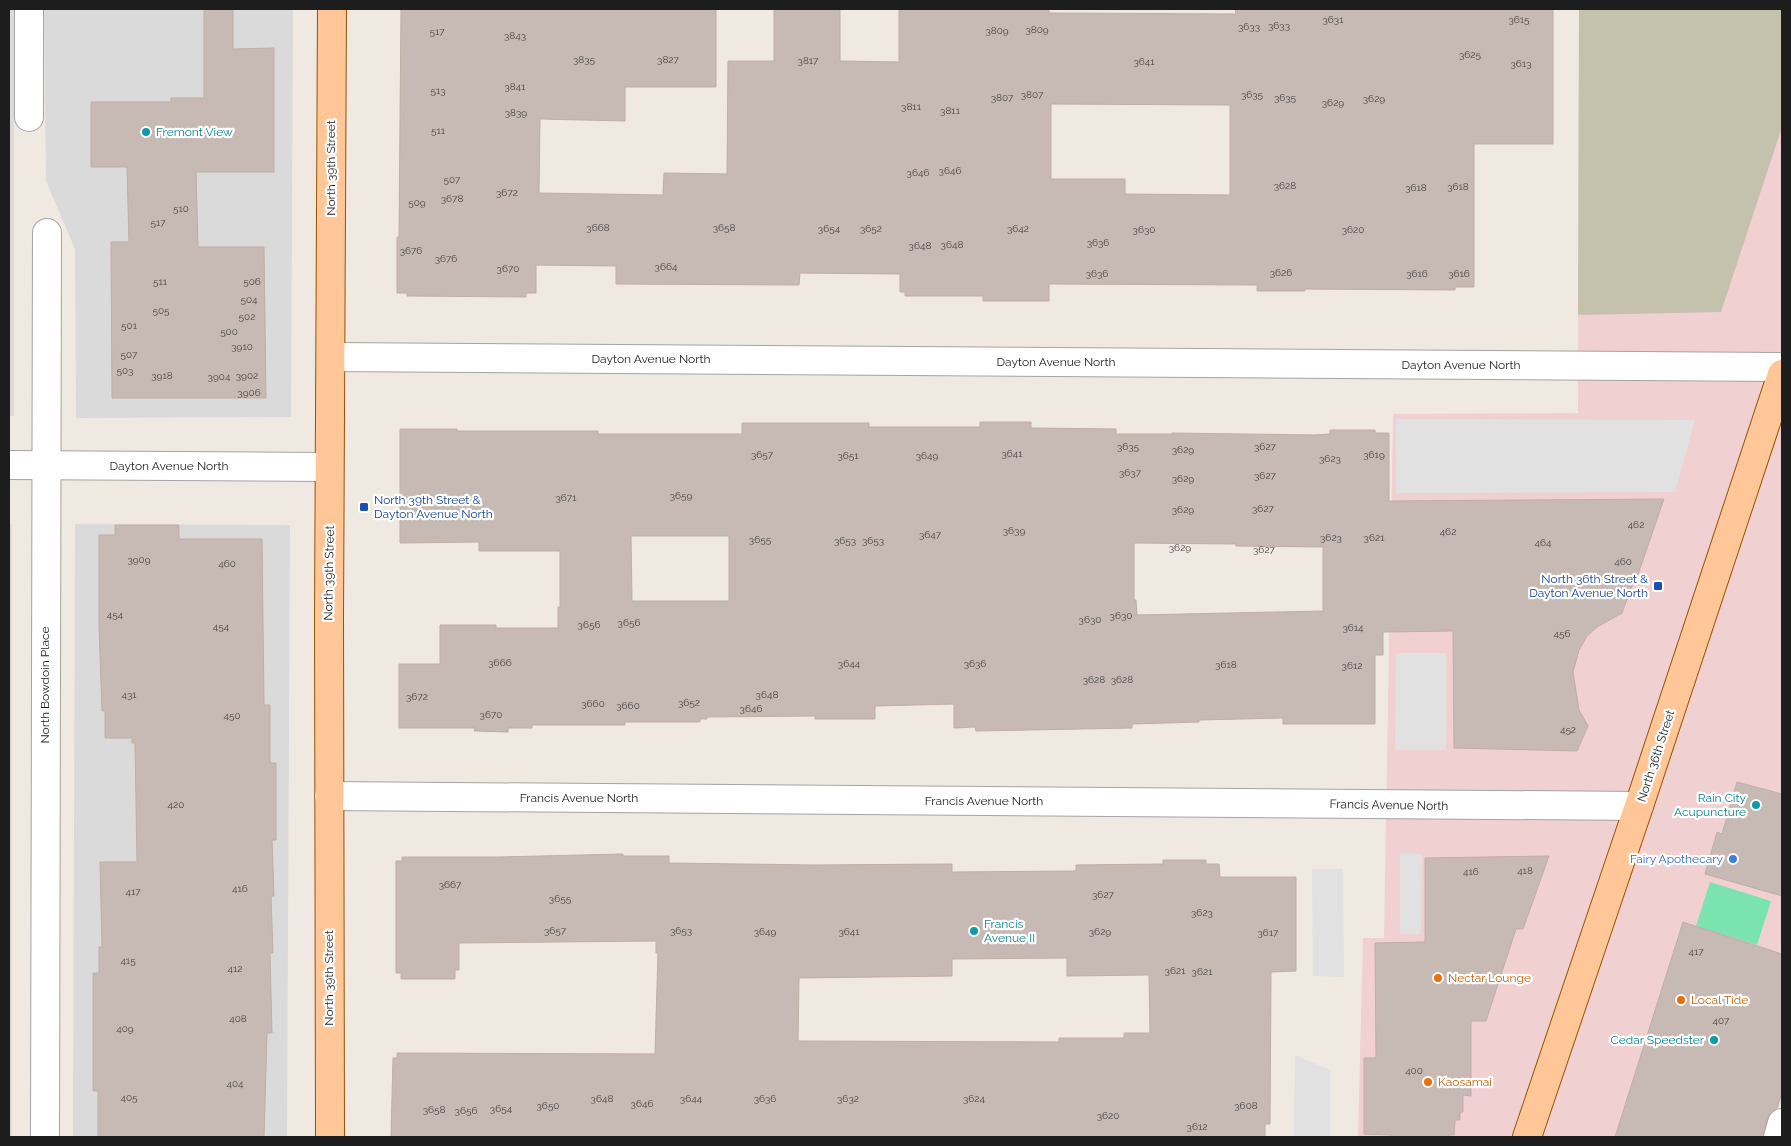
<svg xmlns="http://www.w3.org/2000/svg" width="1791" height="1146" font-family="Raleway,sans-serif">
<rect width="100%" height="100%" fill="#efe9e2"/>
<!-- residential -->
<g fill="#dbdada">
<rect x="9" y="9" width="5" height="407"/>
<polygon points="44,9 293,9 291,417 76,418 75,249 46,181"/>
<rect x="9" y="524" width="3" height="613"/>
<polygon points="75,524 290,525 287,1137 73,1137"/>
</g>
<!-- commercial -->
<polygon fill="#f1d0d2" points="1579,9 1782,9 1782,1098 1769,1137 1358,1137 1363,938 1384,938 1393,414 1578,413"/>
<!-- construction -->
<polygon fill="#c4c1ad" points="1579,9 1782,9 1782,127 1721,312 1578,315"/>
<!-- pitch -->
<polygon fill="#7ae3af" points="1710,882 1771,901 1757,945 1696,926"/>
<!-- parking -->
<g fill="#e1e1e1">
<polygon points="1396,419 1695,420 1675,492 1396,493"/>
<polygon points="1396,653 1446,653 1446,750 1395,750"/>
<polygon points="1400,854 1422,854 1421,934 1400,934"/>
<polygon points="1312,869 1343,869 1344,977 1313,976"/>
<polygon points="1295,1055 1330,1070 1330,1137 1294,1137"/>
</g>
<!-- building -->
<g fill="#c7bab5" stroke="#c1ada3" fill-rule="evenodd">
<polygon points="204,9 233,9 233,49 274,48 274,172 196,172 198,247 264,247 266,398 112,398 111,242 129,242 127,167 91,167 91,102 171,102 171,98 204,98"/>
<path d="M401 9H716V87H625V121L540 119 539 193 663 195 664 173 727 174 728 61H774V9H840V61L899 62V9H1049V13L1236 14 1235 9H1553V144H1474V287H1455V290L1305 289V291H1257V285L1049 284V301H983V296H905V292H900V274L800 273 799 285 616 284V266L536 265V293H526V297L407 296V293H397V237H399ZM1051 104 1230 105V195L1125 194V179H1051Z"/>
<path d="M980 422H1031V428L1116 429V434H1172V433L1316 435 1330 434V430H1375V433H1389V501L1664 499 1635 583H1633L1622 613 1597 627 1587 636 1579 650 1573 672 1579 710 1588 726 1577 751 1454 748 1453 631 1383 632V655H1375V724H1283V718L1199 720V722L1132 724V728L976 731 975 727 954 728V704L875 706V719H815V716L707 717V719H700V722H625V725H532V728H508V732L474 731 475 728H399V664H440V625H496V628H558V607H560V551H479V542L400 543V429H457V431H598V434H742V423H869V427H980ZM631 536H729V601H632ZM1134 543 1236 544V546L1323 547V611L1137 615 1136 600H1134Z"/>
<polygon points="115,525 179,525 179,539 262,539 264,705 270,705 270,763 276,763 276,840 272,840 274,896 271,896 273,953 270,953 272,1033 267,1033 264,1137 98,1137 98,1091 93,1091 93,973 99,973 99,947 102,947 100,862 137,862 135,743 132,743 132,738 105,738 105,711 102,711 99,627 99,535 115,535"/>
<polygon points="1737,782 1782,794 1782,896 1705,874 1717,832 1722,834"/>
<path d="M623 854V856H669V863L814 865 952 864V872L1076 871V865L1163 864V860H1206V864H1219L1220 877H1296V971L1271 972 1270 1124H1265V1137H391L393 1058H397V1053L655 1054 658 953H656V941L459 943V970H455V979H401V973H396V861H402V857H499ZM1067 958V976L1149 975 1150 1033H1124V1038H1059V1042L798 1041 799 978 952 976V959Z"/>
<polygon points="1549,856 1523,929 1516,929 1486,1021 1471,1021 1471,1096 1463,1095 1463,1112 1460,1112 1460,1120 1455,1120 1454,1135 1449,1135 1448,1137 1391,1137 1391,1135 1364,1134 1364,1058 1376,1058 1375,943 1425,942 1425,858"/>
<polygon points="1683,922 1782,954 1782,1092 1777,1108 1771,1112 1767,1119 1763,1137 1615,1137"/>
</g>
<g fill="none" stroke-linecap="round" stroke-linejoin="round">
<!-- minor casing -->
<g stroke="#a4a4a4" stroke-width="30">
<g id="minor">
<polyline points="29,117 29,9"/>
<polyline points="331,357 1782,367"/>
<polyline points="9,465 329,467"/>
<polyline points="329,796 1639,806"/>
<polyline points="45,1137 47,233"/>
<polyline points="1778,1137 1782,1123"/>
</g>
</g>
<!-- major casing -->
<g stroke="#965300" stroke-width="30">
<g id="major">
<polyline points="330,1137 329,617 332,9"/>
<polyline points="1527,1137 1639,806 1782,374"/>
</g>
</g>
<!-- minor -->
<use href="#minor" stroke="#fff" stroke-width="28"/>
<!-- major -->
<use href="#major" stroke="#ffc697" stroke-width="28"/>
</g>
<!-- markers -->
<g fill="#0f9aa8" stroke="#fff" stroke-width="2">
<circle cx="146" cy="132" r="5"/>
<circle cx="1756" cy="805" r="5"/>
<circle cx="974" cy="931" r="5"/>
<circle cx="1714" cy="1040" r="5"/>
</g>
<g fill="#1a4fb4" stroke="#fff" stroke-width="2">
<rect x="359" y="502" width="10" height="10" rx="2.5"/>
<rect x="1653" y="581" width="10" height="10" rx="2.5"/>
</g>
<circle fill="#3f7fe0" stroke="#fff" stroke-width="2" cx="1733" cy="859" r="5"/>
<g fill="#e8710a" stroke="#fff" stroke-width="2">
<circle cx="1438" cy="978" r="5"/>
<circle cx="1681" cy="1000" r="5"/>
<circle cx="1428" cy="1082" r="5"/>
</g>
<g text-anchor="middle" dominant-baseline="central" stroke-width="4.5" stroke-linejoin="round" paint-order="stroke">
<!-- number labels -->
<g font-size="10" fill="#484443">
<text x="1333" y="19">3631</text>
<text x="1519" y="19">3615</text>
<text x="1279" y="25">3633</text>
<text x="1249" y="26">3633</text>
<text x="1037" y="29">3809</text>
<text x="997" y="30">3809</text>
<text x="437" y="31">517</text>
<text x="515" y="35">3843</text>
<text x="1470" y="54">3625</text>
<text x="584" y="59">3835</text>
<text x="668" y="59">3827</text>
<text x="808" y="60">3817</text>
<text x="1144" y="61">3641</text>
<text x="1521" y="63">3613</text>
<text x="515" y="86">3841</text>
<text x="438" y="90">513</text>
<text x="1032" y="94">3807</text>
<text x="1252" y="94">3635</text>
<text x="1002" y="97">3807</text>
<text x="1285" y="97">3635</text>
<text x="1374" y="98">3629</text>
<text x="1333" y="102">3629</text>
<text x="911" y="106">3811</text>
<text x="950" y="110">3811</text>
<text x="516" y="112">3839</text>
<text x="438" y="130">511</text>
<text x="950" y="170">3646</text>
<text x="918" y="172">3646</text>
<text x="452" y="179">507</text>
<text x="1285" y="185">3628</text>
<text x="1458" y="186">3618</text>
<text x="1416" y="187">3618</text>
<text x="507" y="192">3672</text>
<text x="452" y="198">3678</text>
<text x="417" y="202">509</text>
<text x="181" y="208">510</text>
<text x="158" y="222">517</text>
<text x="598" y="227">3668</text>
<text x="724" y="227">3658</text>
<text x="829" y="228">3654</text>
<text x="871" y="228">3652</text>
<text x="1018" y="228">3642</text>
<text x="1144" y="229">3630</text>
<text x="1353" y="229">3620</text>
<text x="1098" y="242">3636</text>
<text x="952" y="244">3648</text>
<text x="920" y="245">3648</text>
<text x="411" y="250">3676</text>
<text x="446" y="258">3676</text>
<text x="666" y="266">3664</text>
<text x="508" y="268">3670</text>
<text x="1281" y="272">3626</text>
<text x="1097" y="273">3636</text>
<text x="1417" y="273">3616</text>
<text x="1459" y="273">3616</text>
<text x="160" y="281">511</text>
<text x="252" y="281">506</text>
<text x="249" y="299">504</text>
<text x="161" y="310">505</text>
<text x="247" y="316">502</text>
<text x="129" y="325">501</text>
<text x="229" y="331">500</text>
<text x="242" y="346">3910</text>
<text x="129" y="354">507</text>
<text x="125" y="370">503</text>
<text x="162" y="375">3918</text>
<text x="247" y="375">3902</text>
<text x="219" y="376">3904</text>
<text x="249" y="392">3906</text>
<text x="1128" y="446">3635</text>
<text x="1265" y="446">3627</text>
<text x="1183" y="449">3629</text>
<text x="1012" y="453">3641</text>
<text x="762" y="454">3657</text>
<text x="1374" y="454">3619</text>
<text x="848" y="455">3651</text>
<text x="927" y="455">3649</text>
<text x="1330" y="458">3623</text>
<text x="1130" y="472">3637</text>
<text x="1265" y="475">3627</text>
<text x="1183" y="478">3629</text>
<text x="681" y="495">3659</text>
<text x="566" y="497">3671</text>
<text x="1263" y="508">3627</text>
<text x="1183" y="509">3629</text>
<text x="1636" y="524">462</text>
<text x="1014" y="530">3639</text>
<text x="1448" y="531">462</text>
<text x="930" y="534">3647</text>
<text x="1331" y="537">3623</text>
<text x="1374" y="537">3621</text>
<text x="760" y="539">3655</text>
<text x="845" y="540">3653</text>
<text x="873" y="540">3653</text>
<text x="1543" y="542">464</text>
<text x="1180" y="547">3629</text>
<text x="1264" y="549">3627</text>
<text x="139" y="559">3909</text>
<text x="1623" y="561">460</text>
<text x="227" y="563">460</text>
<text x="115" y="614">454</text>
<text x="1121" y="615">3630</text>
<text x="1090" y="619">3630</text>
<text x="629" y="622">3656</text>
<text x="589" y="624">3656</text>
<text x="221" y="626">454</text>
<text x="1353" y="627">3614</text>
<text x="1562" y="633">456</text>
<text x="500" y="662">3666</text>
<text x="849" y="663">3644</text>
<text x="975" y="663">3636</text>
<text x="1226" y="664">3618</text>
<text x="1352" y="665">3612</text>
<text x="1094" y="679">3628</text>
<text x="1122" y="679">3628</text>
<text x="129" y="694">431</text>
<text x="767" y="694">3648</text>
<text x="417" y="696">3672</text>
<text x="689" y="702">3652</text>
<text x="593" y="703">3660</text>
<text x="628" y="705">3660</text>
<text x="751" y="708">3646</text>
<text x="491" y="714">3670</text>
<text x="232" y="715">450</text>
<text x="1568" y="729">452</text>
<text x="176" y="804">420</text>
<text x="1525" y="870">418</text>
<text x="1471" y="871">416</text>
<text x="450" y="884">3667</text>
<text x="240" y="888">416</text>
<text x="133" y="891">417</text>
<text x="1103" y="894">3627</text>
<text x="560" y="898">3655</text>
<text x="1202" y="912">3623</text>
<text x="555" y="930">3657</text>
<text x="681" y="930">3653</text>
<text x="765" y="931">3649</text>
<text x="849" y="931">3641</text>
<text x="1100" y="931">3629</text>
<text x="1268" y="932">3617</text>
<text x="1696" y="951">417</text>
<text x="128" y="960">415</text>
<text x="235" y="968">412</text>
<text x="1175" y="970">3621</text>
<text x="1202" y="971">3621</text>
<text x="238" y="1018">408</text>
<text x="1721" y="1020">407</text>
<text x="125" y="1028">409</text>
<text x="1414" y="1070">400</text>
<text x="235" y="1083">404</text>
<text x="129" y="1097">405</text>
<text x="602" y="1098">3648</text>
<text x="691" y="1098">3644</text>
<text x="765" y="1098">3636</text>
<text x="848" y="1098">3632</text>
<text x="974" y="1098">3624</text>
<text x="642" y="1103">3646</text>
<text x="548" y="1105">3650</text>
<text x="1246" y="1105">3608</text>
<text x="501" y="1108">3654</text>
<text x="434" y="1109">3658</text>
<text x="466" y="1110">3656</text>
<text x="1108" y="1115">3620</text>
<text x="1197" y="1126">3612</text>
</g>
<!-- culture labels -->
<g font-size="12" fill="#0d838f" stroke="#fff" text-anchor="start">
<text x="156" y="132">Fremont View</text>
<text x="1746" y="798" text-anchor="end">Rain City<tspan x="1746" dy="14">Acupuncture</tspan></text>
<text x="984" y="924">Francis<tspan x="984" dy="14">Avenue II</tspan></text>
<text x="1704" y="1040" text-anchor="end">Cedar Speedster</text>
</g>
<!-- street labels -->
<g font-size="12" fill="#1d1d1d" stroke="#fff">
<text transform="translate(331 168) rotate(-90)">North 39th Street</text>
<text x="651" y="359">Dayton Avenue North</text>
<text x="1056" y="362">Dayton Avenue North</text>
<text x="1461" y="365">Dayton Avenue North</text>
<text x="169" y="466">Dayton Avenue North</text>
<text transform="translate(329 573) rotate(-89)">North 39th Street</text>
<text transform="translate(45 685) rotate(-90)">North Bowdoin Place</text>
<text transform="translate(1656 756) rotate(-72)">North 36th Street</text>
<text x="579" y="798">Francis Avenue North</text>
<text x="984" y="801">Francis Avenue North</text>
<text transform="translate(1389 805) rotate(1)">Francis Avenue North</text>
<text transform="translate(329 978) rotate(-90)">North 39th Street</text>
</g>
<!-- transit labels -->
<g font-size="12" fill="#164399" stroke="#fff" text-anchor="start">
<text x="374" y="500">North 39th Street &amp;<tspan x="374" dy="14">Dayton Avenue North</tspan></text>
<text x="1648" y="579" text-anchor="end">North 36th Street &amp;<tspan x="1648" dy="14">Dayton Avenue North</tspan></text>
</g>
<!-- shop labels -->
<g font-size="12" fill="#366cbe" stroke="#fff" text-anchor="end">
<text x="1723" y="859">Fairy Apothecary</text>
</g>
<!-- food labels -->
<g font-size="12" fill="#c56008" stroke="#fff" text-anchor="start">
<text x="1448" y="978">Nectar Lounge</text>
<text x="1691" y="1000">Local Tide</text>
<text x="1438" y="1082">Kaosamai</text>
</g>
</g>
<!-- border -->
<rect width="1791" height="1146" fill="none" stroke="#1d1d1d" stroke-width="20"/>
</svg>
